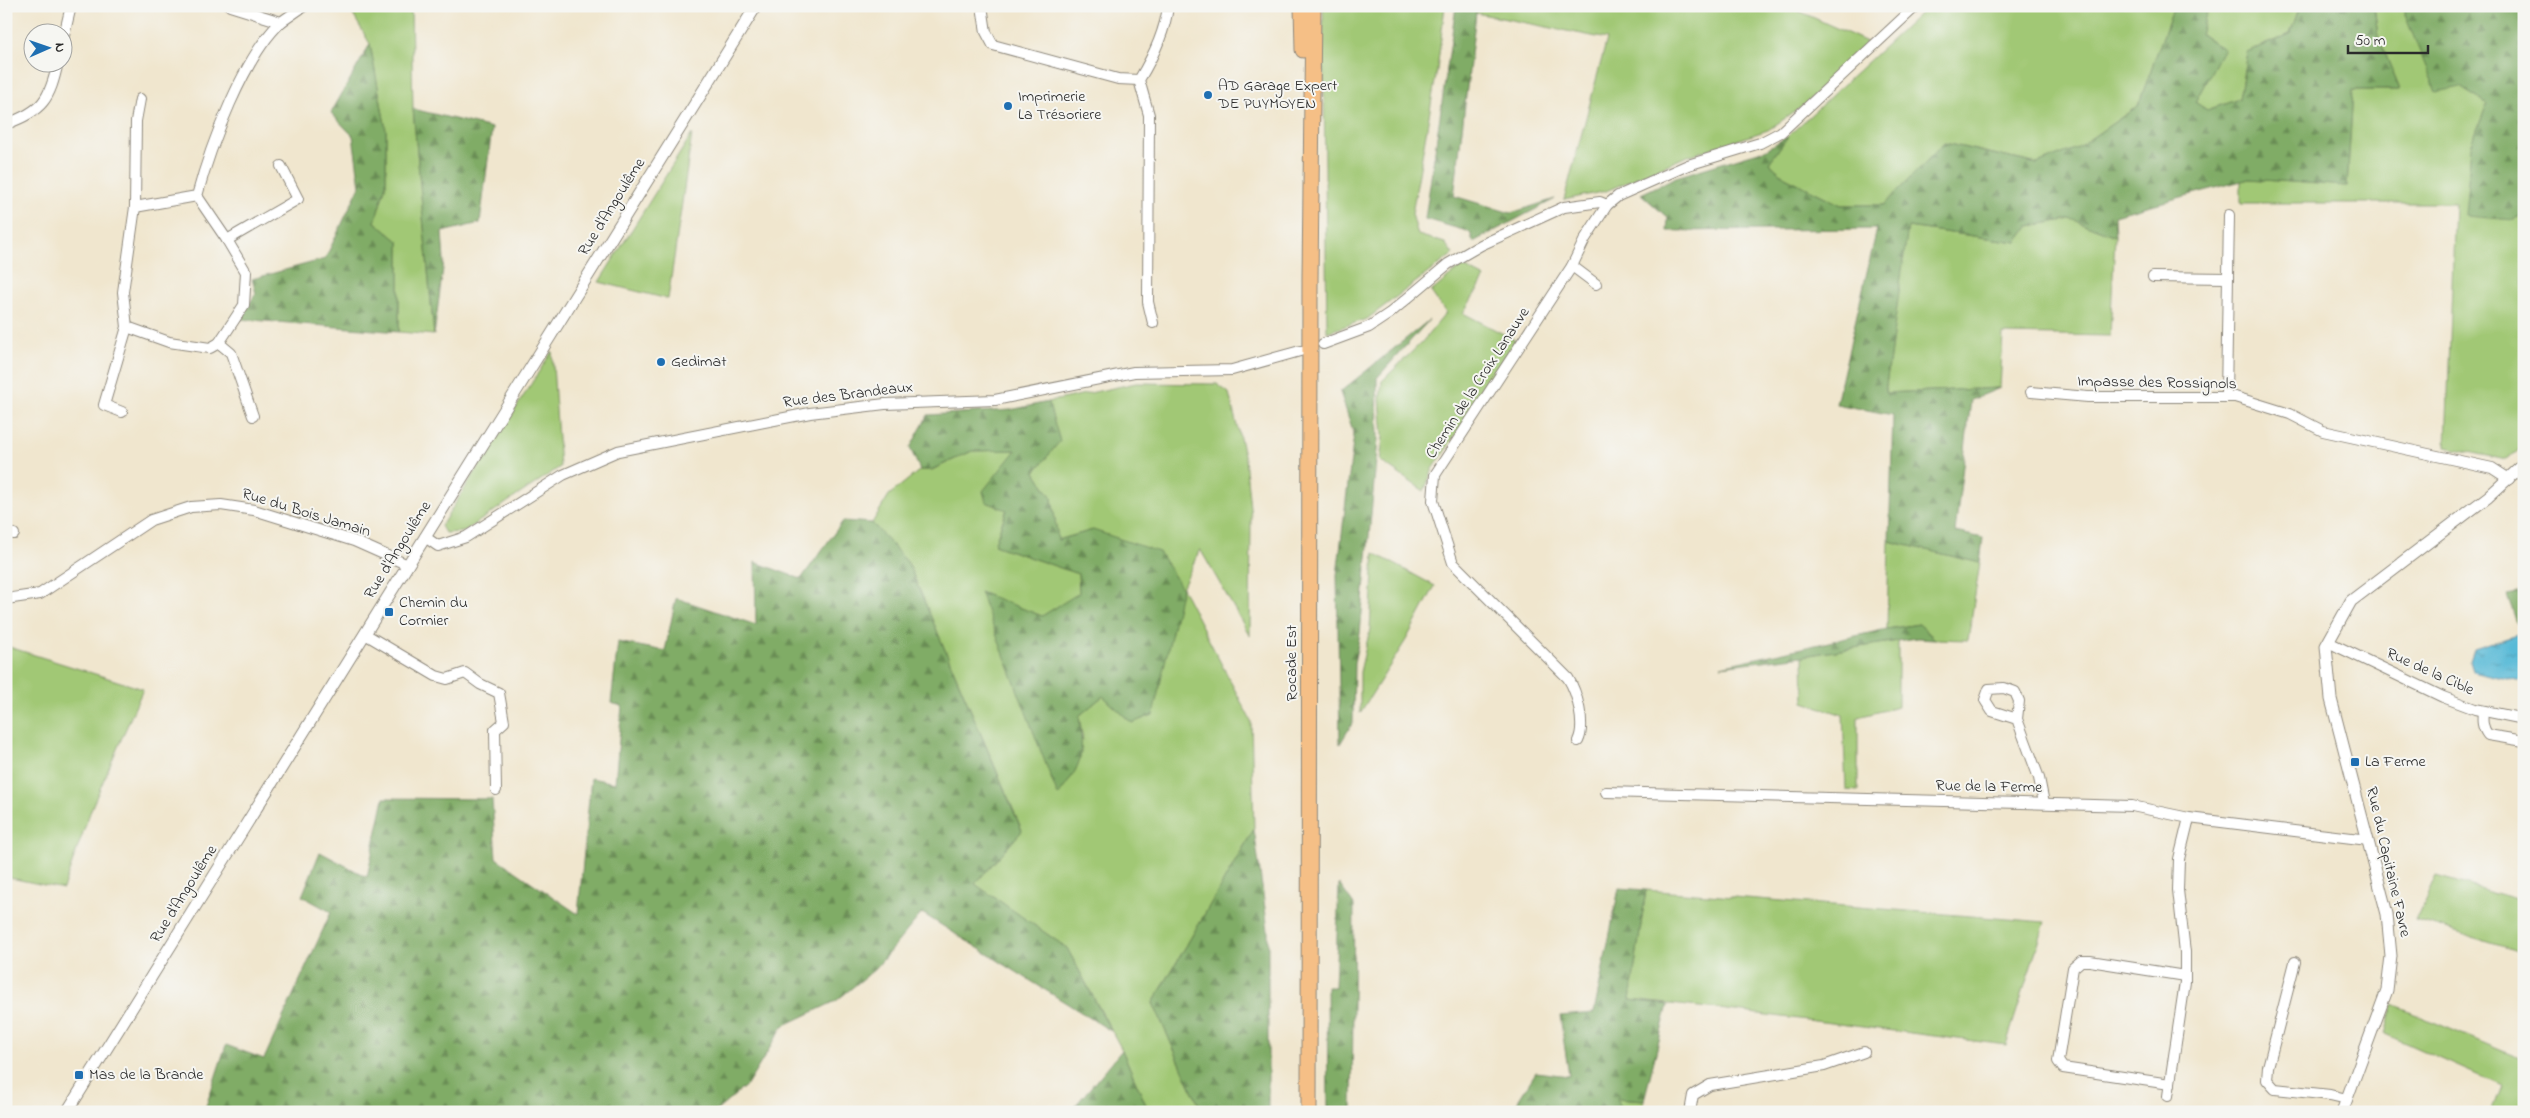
<svg xmlns="http://www.w3.org/2000/svg" width="2530" height="1118" font-family="'Indie Flower',sans-serif">
<defs>
<pattern id="forest-firs" width="22" height="20" patternUnits="userSpaceOnUse" patternTransform="scale(1.25)"><rect width="22" height="20" fill="#80ac66"/><path d="M5 1l3.5 6h-7zM16 11l3.5 6h-7z" fill="#698c54"/></pattern>
<pattern id="water-ripples" width="26" height="14" patternUnits="userSpaceOnUse" patternTransform="scale(1.25)"><rect width="26" height="14" fill="#58bad7"/><path d="M2 4q2-2 4 0t4 0M15 11q2-2 4 0t4 0" fill="none" stroke="#4997af"/></pattern>
</defs>
<rect width="100%" height="100%" fill="#f6f6f2"/>
<filter id="ink" filterUnits="userSpaceOnUse"><feTurbulence type="fractalNoise" baseFrequency=".02" numOctaves="2"/><feDisplacementMap in="SourceGraphic" scale="10" xChannelSelector="R" yChannelSelector="G"/><feConvolveMatrix kernelMatrix="1 2 1 2 8 2 1 2 1" color-interpolation-filters="sRGB"/></filter>
<filter id="wash" filterUnits="userSpaceOnUse"><feTurbulence type="fractalNoise" baseFrequency=".0096" numOctaves="4" result="noise"/><feDisplacementMap in="SourceGraphic" scale="20" xChannelSelector="R" yChannelSelector="G"/><feGaussianBlur stdDeviation="1.12" result="paint"/><feColorMatrix in="noise" values="0 0 0 0 0 0 0 0 0 0 0 0 0 0 0 0 0 1.4 0 .05"/><feComposite in="paint" operator="in"/></filter>
<g filter="url(#wash)">
<rect width="100%" height="100%" fill="#f0e6ce"/>
<!-- green -->
<g fill="#a1c874" stroke="#667a50">
<polygon points="348,6 411,6 413,109 434,335 399,332 399,242 375,222 386,184 386,130 370,44"/>
<polygon points="1323,6 1445,6 1437,70 1412,214 1418,235 1445,243 1453,254 1367,319 1327,332"/>
<polygon points="1473,6 1788,6 1867,42 1803,106 1768,130 1685,157 1606,191 1564,200 1607,39 1476,13"/>
<polygon points="1928,6 2174,6 2138,106 2077,148 2038,164 1945,143 1884,205 1841,205 1785,177 1769,163 1788,136"/>
<polygon points="2209,6 2300,6 2290,34 2247,52 2239,99 2207,110 2195,102 2223,48 2200,34"/>
<polygon points="2374,6 2405,6 2405,15 2460,87 2487,104 2471,146 2514,220 2524,214 2524,446 2506,460 2446,447 2455,203 2241,203 2241,181 2249,179 2347,186 2353,90 2400,90 2378,36"/>
<polygon points="692,134 668,299 599,282"/>
<polygon points="2071,219 2115,236 2110,336 2003,334 2000,388 1885,393 1907,227 2017,242 2029,226"/>
<polygon points="1462,266 1485,278 1463,313 1517,341 1433,469 1424,491 1380,461 1383,437 1380,399 1382,381 1422,342 1446,313 1431,292"/>
<polygon points="552,351 560,467 463,532 445,533 441,526"/>
<polygon points="1136,383 1217,384 1229,393 1245,459 1251,517 1250,636 1200,549 1182,588 1251,721 1254,829 1153,1003 1202,1112 1149,1112 1122,1050 1067,948 975,884 1022,830 908,563 872,523 889,495 920,470 932,470 972,451 1016,450 1007,509 994,545 1078,574 1080,593 1042,616 981,593 1083,741 1079,716 1103,696 1132,723 1093,530 1058,540 1052,498 1035,472 1059,441 1048,402"/>
<polygon points="1889,541 1980,563 1968,640 1935,639 1919,624 1887,629"/>
<polygon points="1374,553 1435,586 1406,640 1360,713 1360,672 1370,629"/>
<polygon points="1898,641 1898,707 1858,717 1858,791 1846,790 1843,715 1804,702 1803,656"/>
<polygon points="6,646 143,689 92,807 63,889 6,877"/>
<polygon points="2436,876 2524,901 2524,953 2416,920"/>
<polygon points="1646,890 2045,922 2006,1045 1719,1009 1630,1000"/>
<polygon points="2393,1005 2524,1060 2524,1112 2492,1112 2502,1086 2385,1034"/>
<polygon points="1616,1098 1644,1100 1645,1112 1623,1112"/>
</g>
<!-- forest -->
<g fill="url(#forest-firs)" stroke="#566c48">
<polygon points="1456,6 1473,6 1476,13 1454,196 1511,213 1555,199 1473,242 1470,232 1425,219"/>
<polygon points="2174,6 2209,6 2200,34 2224,48 2195,102 2207,110 2239,99 2247,52 2290,34 2300,6 2374,6 2378,36 2400,90 2353,90 2347,186 2249,179 2114,215 2115,236 2071,219 2029,226 2017,242 1908,227 1885,393 2000,388 1971,400 1955,532 1983,538 1980,563 1889,541 1893,415 1836,404 1877,229 1667,231 1668,218 1641,194 1676,177 1765,150 1788,136 1769,163 1785,177 1841,205 1884,205 1944,143 2037,164 2077,148 2138,106"/>
<polygon points="2405,6 2524,6 2524,214 2514,220 2465,216 2471,146 2487,104 2460,87 2436,92 2405,15"/>
<polygon points="370,44 386,130 386,184 375,222 399,242 399,332 240,319 256,293 252,279 325,259 360,186 353,136 331,113"/>
<polygon points="413,109 492,128 480,223 442,232 444,261 434,335"/>
<polygon points="1429,320 1377,378 1378,439 1360,634 1354,663 1353,722 1340,744 1337,575 1354,434 1340,392"/>
<path d="M1048 402 1060 441 1035 472 1052 498 1058 540 1093 530 1159 552 1182 588 1153 715 1132 723 1103 696 1079 716C1084 757 1083 763 1058 796L980 592 1042 616 1079 593 1078 574 994 545 1007 510 986 502 983 491 1016 450 972 451 931 470H920L910 448 928 415 1010 410Z"/>
<polygon points="843,521 872,523 908,563 1022,831 975,884 1067,948 1111,1031 922,913 875,969 836,1001 783,1026 748,1084 715,1112 204,1112 226,1045 264,1059 331,912 302,896 320,852 367,877 384,798 492,799 496,858 578,914 591,778 615,783 622,706 611,703 618,642 665,651 676,598 756,625 755,562 801,579"/>
<polygon points="2524,592 2524,623 2517,623 2507,595"/>
<polygon points="1919,624 1935,639 1917,638 1803,656 1721,666 1887,629"/>
<polygon points="1254,829 1268,930 1268,1112 1202,1112 1153,1003"/>
<polygon points="1339,884 1354,905 1352,1112 1328,1112 1327,987 1335,987"/>
<polygon points="1619,888 1646,890 1630,1000 1668,1005 1644,1100 1617,1098 1623,1112 1511,1112 1536,1072 1569,1076 1560,1016 1594,1013"/>
<polygon points="1122,1050 1149,1112 1070,1112"/>
</g>
<!-- water -->
<polygon fill="url(#water-ripples)" stroke="#427281" points="2524,633 2524,683 2473,671 2470,661 2474,649"/>
</g>
<g filter="url(#ink)">
<g fill="none" stroke-linecap="round" stroke-linejoin="round">
<!-- minor casing -->
<g stroke="#8e887c" stroke-width="12">
<g id="minor">
<polyline points="230,6 281,22 304,6"/>
<polyline points="982,6 986,32 993,45 1118,79 1139,80"/>
<polyline points="62,44 71,6"/>
<path d="M6 124C43 111 50 99 58 62"/>
<path d="M135 207 197 196C210 147 244 56 281 22"/>
<polyline points="227,240 298,199 281,166"/>
<polyline points="1572,266 1596,284"/>
<polyline points="2153,277 2228,278"/>
<path d="M1153 323 1148 302 1149 115 1139 80C1153 57 1165 33 1168 6"/>
<polyline points="127,327 169,342 210,348 219,343 244,305 246,272 227,240 197,196"/>
<polyline points="219,343 231,353 253,416"/>
<polyline points="1323,344 1369,327 1390,313 1448,264 1481,245 1564,207 1600,202 1607,205"/>
<polyline points="2031,392 2088,397 2235,397 2290,414 2323,431 2492,468 2509,479"/>
<polyline points="2226,397 2229,215"/>
<polyline points="122,412 104,405 127,327 123,292 135,207 136,121 140,99"/>
<polyline points="6,533 14,534"/>
<polyline points="425,537 438,546 466,537 563,475 618,451 810,413 885,404 995,400 1134,372 1232,370 1300,351"/>
<polyline points="6,599 40,594 151,520 191,507 221,505 254,510 354,541 408,565"/>
<polyline points="365,634 436,676 447,679 465,673 480,684 499,693 504,722 495,730 496,790"/>
<polyline points="2328,642 2443,697 2475,709 2524,719"/>
<path d="M2483 711C2482 721 2482 727 2488 735L2524 741"/>
<polyline points="2017,719 1992,711 1985,700 1989,689 2004,688 2015,692 2019,701 2017,719 2039,778 2044,803"/>
<path d="M1578 741C1586 725 1577 692 1568 678L1453 563 1433 501 1435 475 1572 266 1585 239 1607 205 1618 196 1688 165 1760 143 1781 132 1916 6"/>
<polyline points="1606,792 2132,806 2189,818 2368,840"/>
<polyline points="2295,962 2268,1067 2267,1080 2275,1089 2330,1095 2347,1099"/>
<polyline points="2170,1084 2063,1068 2058,1061 2073,968 2081,961 2090,961 2185,976"/>
<polyline points="2168,1096 2185,982 2185,952 2178,890 2179,859 2189,818"/>
<polyline points="1690,1112 1693,1095 1710,1085 1824,1066 1864,1052"/>
</g>
</g>
<!-- tertiary casing -->
<g stroke="#8e887c" stroke-width="13">
<g id="tertiary">
<polyline points="67,1112 756,6"/>
<polyline points="2342,1112 2387,990 2391,956 2387,914 2331,699 2326,646 2351,601 2488,497 2524,464"/>
</g>
</g>
<!-- primary casing -->
<g stroke="#8e887c" stroke-width="17">
<g id="primary">
<polyline points="1302,6 1303,50"/>
<polyline points="1309,1112 1310,279 1313,6"/>
</g>
</g>
<!-- minor -->
<use href="#minor" stroke="#fff" stroke-width="10"/>
<!-- tertiary -->
<use href="#tertiary" stroke="#fff" stroke-width="11"/>
<!-- primary -->
<use href="#primary" stroke="#f5bf86" stroke-width="15"/>
</g>
</g>
<!-- markers -->
<g fill="#1f6fb2" stroke="#f6f6f2" stroke-width="2">
<circle cx="1208" cy="95" r="5"/>
<circle cx="1008" cy="106" r="5"/>
<circle cx="661" cy="362" r="5"/>
<rect x="384" y="607" width="10" height="10" rx="2.5"/>
<rect x="2350" y="757" width="10" height="10" rx="2.5"/>
<rect x="74" y="1070" width="10" height="10" rx="2.5"/>
</g>
<g text-anchor="middle" dominant-baseline="central" stroke-width="4" stroke-linejoin="round" paint-order="stroke">
<!-- poi labels -->
<g font-size="16" fill="#2b2b2b" stroke="#f6f6f2" text-anchor="start">
<text x="1218" y="86">AD Garage Expert<tspan x="1218" dy="18">DE PUYMOYEN</tspan></text>
<text x="1018" y="97">Imprimerie<tspan x="1018" dy="18">La Trésoriere</tspan></text>
<text x="671" y="362">Gedimat</text>
<text x="399" y="603">Chemin du<tspan x="399" dy="18">Cormier</tspan></text>
<text x="2365" y="762">La Ferme</text>
<text x="89" y="1075">Mas de la Brande</text>
</g>
<!-- street labels -->
<g font-size="16" fill="#2b2b2b" stroke="#f6f6f2">
<text transform="translate(612 207) rotate(-58)">Rue d'Angoulême</text>
<text transform="translate(1478 383) rotate(-57)">Chemin de la Croix Lanauve</text>
<text transform="translate(2157 383) rotate(1)">Impasse des Rossignols</text>
<text transform="translate(848 395) rotate(-7)">Rue des Brandeaux</text>
<text transform="translate(306 513) rotate(17)">Rue du Bois Jamain</text>
<text transform="translate(398 550) rotate(-58)">Rue d'Angoulême</text>
<text transform="translate(1292 663) rotate(-90)">Rocade Est</text>
<text transform="translate(2430 672) rotate(24)">Rue de la Cible</text>
<text transform="translate(1989 787) rotate(1)">Rue de la Ferme</text>
<text transform="translate(2388 862) rotate(77)">Rue du Capitaine Favre</text>
<text transform="translate(184 894) rotate(-58)">Rue d'Angoulême</text>
</g>
</g>
<!-- margin -->
<rect width="2530" height="1118" fill="none" stroke="#f6f6f2" stroke-width="25"/>
<!-- north arrow -->
<g transform="translate(48 48) rotate(88)"><circle r="24" fill="#f6f6f2" stroke="#a5a5a2"/>
<path d="M0-4L9 19L0 12L-9 19Z" fill="#1f6fb2"/>
<text y="-8" font-size="14" font-weight="bold" text-anchor="middle" fill="#2b2b2b">N</text>
</g>
<!-- scale -->
<path d="M2348 45v8h80v-8" fill="none" stroke="#2b2b2b" stroke-width="2.5"/>
<text x="2355" y="45" font-size="15" fill="#2b2b2b" stroke="#f6f6f2" stroke-width="4" paint-order="stroke">50 m</text>
</svg>
